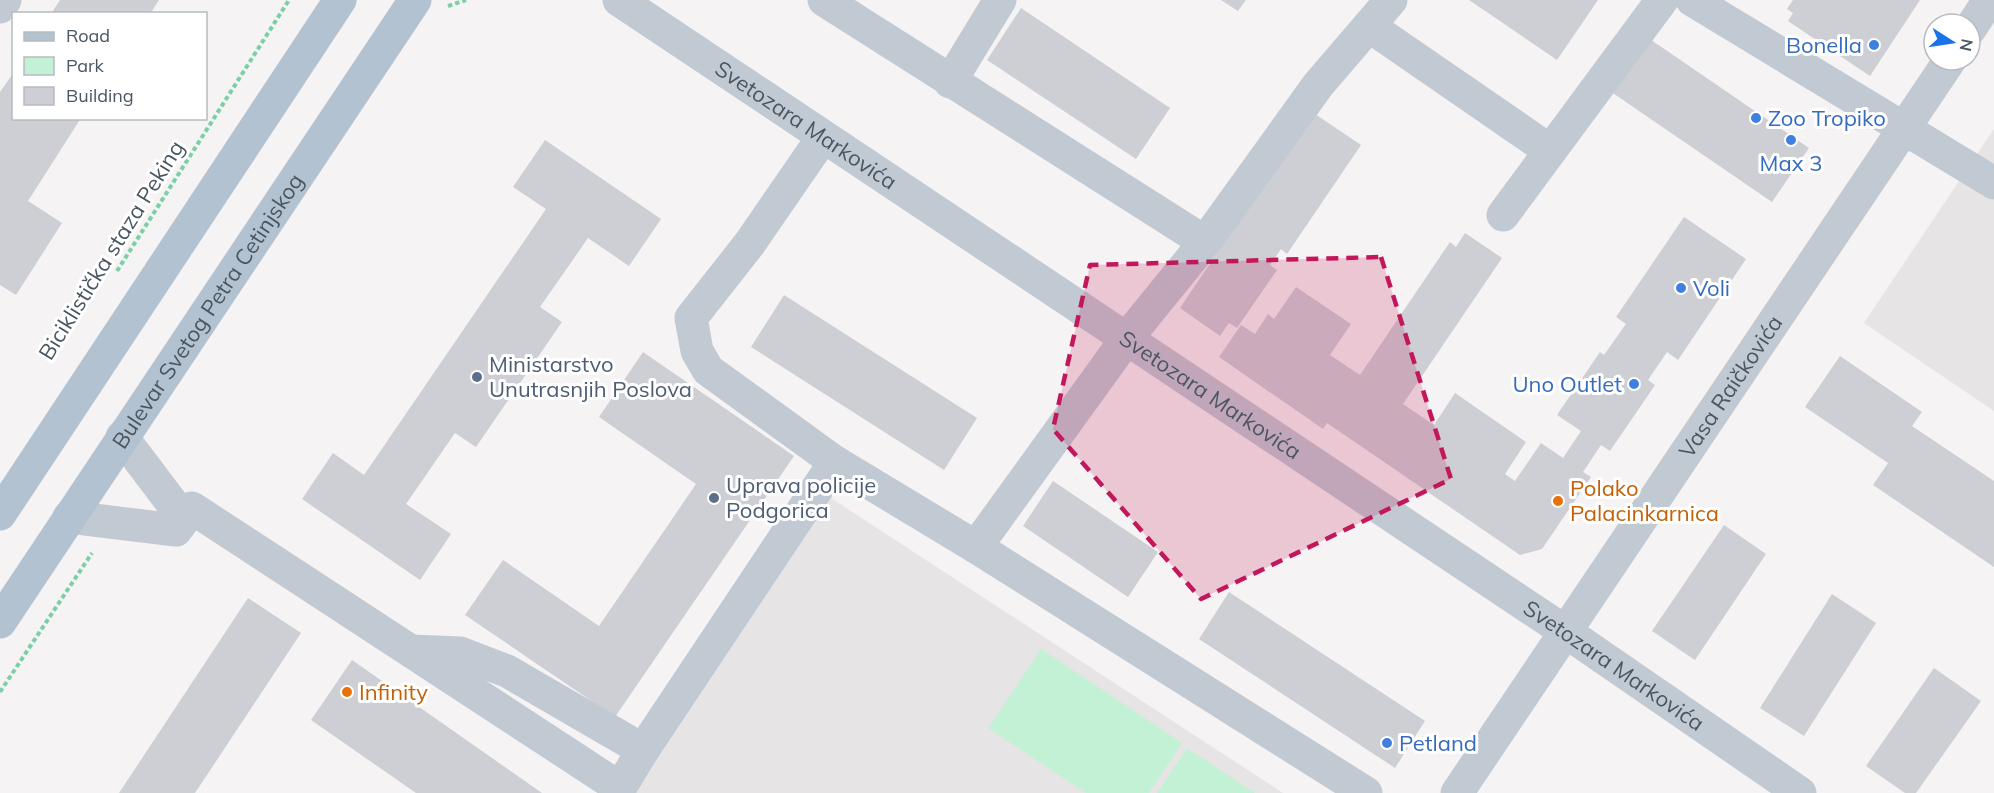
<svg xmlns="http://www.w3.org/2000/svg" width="1994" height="793" font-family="Mulish,sans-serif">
<rect width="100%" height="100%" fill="#f5f3f3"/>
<!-- education -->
<g fill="#e6e4e5">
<polygon points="1994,129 1994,411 1864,323"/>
<polygon points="817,489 1283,793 619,793"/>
</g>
<!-- green -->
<g fill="#c3f1d5">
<polygon points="1041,649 1182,743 1149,793 1086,793 988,728"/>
<polygon points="1187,748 1255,793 1157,793"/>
</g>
<!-- building -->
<g fill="#cdcfd5">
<polygon points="60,0 159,0 150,14 51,14"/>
<polygon points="1221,0 1246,0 1238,11"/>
<polygon points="1469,0 1598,0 1557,60"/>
<polygon points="1793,0 1920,0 1870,76 1788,21 1793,13 1787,9"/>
<polygon points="1021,8 1170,108 1136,159 987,60"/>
<polygon points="1641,33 1809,148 1772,202 1604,87"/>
<polygon points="14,72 14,118 81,118 28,201 62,223 16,295 0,285 0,92"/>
<polygon points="1312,112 1361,145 1287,254 1281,249 1270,265 1277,270 1237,328 1229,323 1220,336 1180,308"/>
<polygon points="545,140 661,219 629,266 588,238 540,307 562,322 476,447 455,433 406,504 451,534 420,580 302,499 333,453 364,475 546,209 513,187"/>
<polygon points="1684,217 1746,259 1678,360 1667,352 1648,380 1655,385 1610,451 1601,445 1583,472 1591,477 1542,549 1520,555 1327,423 1323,429 1219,357 1241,325 1255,334 1268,314 1274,319 1296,287 1351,324 1330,355 1360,375 1450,242 1456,247 1465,233 1502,258 1403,404 1434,425 1455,393 1526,442 1505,474 1515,481 1541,443 1563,458 1581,431 1557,415 1600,352 1604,355 1626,324 1616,317"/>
<polygon points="784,295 977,418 944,470 751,347"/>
<polygon points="643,352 794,456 615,717 465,615 503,560 599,626 696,484 599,417"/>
<polygon points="1840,356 1922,412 1912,426 1994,481 1994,567 1873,485 1888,463 1805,407"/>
<polygon points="1053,481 1158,552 1128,597 1023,526"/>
<polygon points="1724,525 1766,554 1695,660 1652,631"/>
<polygon points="1229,592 1425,721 1395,768 1199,639"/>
<polygon points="1832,594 1876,623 1804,736 1760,708"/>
<polygon points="248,598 301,633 195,793 119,793"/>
<polygon points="352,660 542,793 416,793 311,720"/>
<polygon points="1934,668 1981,701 1916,793 1905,793 1866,766"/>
</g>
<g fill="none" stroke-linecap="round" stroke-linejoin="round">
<!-- path -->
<g stroke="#7ad0a6" stroke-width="4" stroke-dasharray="4.5 3" stroke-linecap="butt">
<polyline points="448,6 466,0"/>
<polyline points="117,271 289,0"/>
<polyline points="0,692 92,553"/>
</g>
<!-- minor -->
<g stroke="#c1cad2" stroke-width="33">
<path id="s1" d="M619 0 1566 632 1800 793"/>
<polyline points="824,0 1205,242"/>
<polyline points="1692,0 1994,183"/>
<polyline points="0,7 5,0"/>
<polyline points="1369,26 1549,150"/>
<polyline points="1970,29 1989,0"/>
<polyline points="950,82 1000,0"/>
<polyline points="823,137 750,243 691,318 697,351 708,370 835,462 976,547 1366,793"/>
<polyline points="1503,215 1662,0"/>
<polyline points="122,437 184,519"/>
<polyline points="69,517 176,530 192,508 620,788"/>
<polyline points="976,547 1127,338 1205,242 1318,85 1391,0"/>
<polyline points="411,651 460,653 507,671 643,750"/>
<polyline points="617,793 643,750 835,462"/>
<path id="s2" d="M1457 793 1950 60"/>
</g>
<!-- major -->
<g stroke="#b3c2d1" stroke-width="33">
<polyline points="0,514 340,0"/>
<path id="s3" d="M0 622 415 0"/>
</g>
</g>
<!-- marked area -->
<path fill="#c2185b" fill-opacity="0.2" stroke="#c2185b" stroke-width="4.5" stroke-dasharray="12 8" stroke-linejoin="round" d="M1381 257 1451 479 1201 599 1053 429 1090 265Z"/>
<!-- markers -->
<g fill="#3f7fe0" stroke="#fff" stroke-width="2">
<circle cx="1874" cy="45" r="6"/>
<circle cx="1756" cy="118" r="6"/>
<circle cx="1791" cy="140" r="6"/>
<circle cx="1681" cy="288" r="6"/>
<circle cx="1634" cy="384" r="6"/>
<circle cx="1387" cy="743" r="6"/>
</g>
<g fill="#5c6f8a" stroke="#fff" stroke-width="2">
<circle cx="477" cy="377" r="6"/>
<circle cx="714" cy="498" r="6"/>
</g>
<g fill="#e8710a" stroke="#fff" stroke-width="2">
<circle cx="1558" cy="501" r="6"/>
<circle cx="347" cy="692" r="6"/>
</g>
<g text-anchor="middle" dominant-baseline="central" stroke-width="6" stroke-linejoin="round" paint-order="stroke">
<!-- shop labels -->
<g font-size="22" fill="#366cbe" stroke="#fff" text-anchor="start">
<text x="1862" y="45" text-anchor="end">Bonella</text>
<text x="1768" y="118">Zoo Tropiko</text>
<text x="1791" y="163" text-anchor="middle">Max 3</text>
<text x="1693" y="288">Voli</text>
<text x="1622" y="384" text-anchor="end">Uno Outlet</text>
<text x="1399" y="743">Petland</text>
</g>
<!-- street labels -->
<g font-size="22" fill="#4a5661" stroke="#fff">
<text stroke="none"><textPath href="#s1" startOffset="225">Svetozara Markovića</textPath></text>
<text transform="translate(111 250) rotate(-58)">Biciklistička staza Peking</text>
<text stroke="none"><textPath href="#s3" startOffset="374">Bulevar Svetog Petra Cetinjskog</textPath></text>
<text stroke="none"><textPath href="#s2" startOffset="490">Vasa Raičkovića</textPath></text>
<text stroke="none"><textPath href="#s1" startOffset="711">Svetozara Markovića</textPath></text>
<text stroke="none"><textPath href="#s1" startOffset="1197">Svetozara Markovića</textPath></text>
</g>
<!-- service labels -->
<g font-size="22" fill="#4e5e75" stroke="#fff" text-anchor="start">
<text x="489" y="364">Ministarstvo<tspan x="489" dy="25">Unutrasnjih Poslova</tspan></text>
<text x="726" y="485">Uprava policije<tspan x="726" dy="25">Podgorica</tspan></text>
</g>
<!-- food labels -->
<g font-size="22" fill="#c56008" stroke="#fff" text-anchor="start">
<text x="1570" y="488">Polako<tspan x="1570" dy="25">Palacinkarnica</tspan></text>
<text x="359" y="692">Infinity</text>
</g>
</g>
<!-- legend -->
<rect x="12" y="12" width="195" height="108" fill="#ffffff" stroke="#b7bbc0" stroke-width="1.5"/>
<rect x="24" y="32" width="30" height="9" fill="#b3c2d1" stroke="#b7bbc0" stroke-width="1.5"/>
<text x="66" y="42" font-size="18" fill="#4a5661">Road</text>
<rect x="24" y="57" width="30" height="18" fill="#c3f1d5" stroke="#b7bbc0" stroke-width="1.5"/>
<text x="66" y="72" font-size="18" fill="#4a5661">Park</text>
<rect x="24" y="87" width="30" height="18" fill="#cdcfd5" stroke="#b7bbc0" stroke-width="1.5"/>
<text x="66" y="102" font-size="18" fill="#4a5661">Building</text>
<!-- north arrow -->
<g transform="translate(1952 42) rotate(102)"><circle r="28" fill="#ffffff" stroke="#b7bbc0" stroke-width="1.5"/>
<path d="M0-4.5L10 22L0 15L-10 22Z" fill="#1a73e8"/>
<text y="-9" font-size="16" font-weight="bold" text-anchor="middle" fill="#4a5661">N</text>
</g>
</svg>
